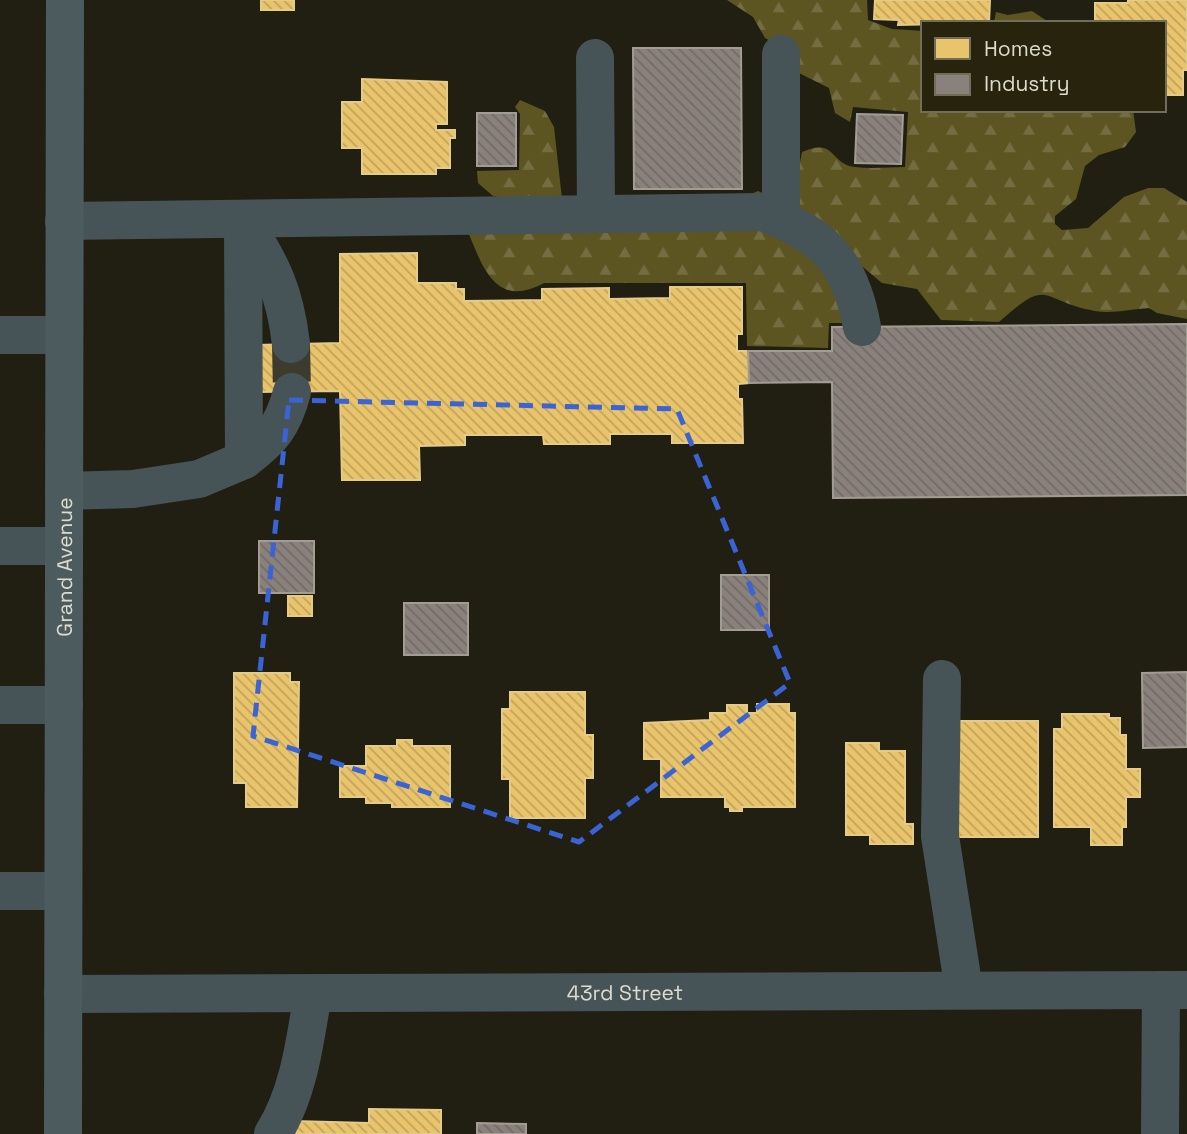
<svg xmlns="http://www.w3.org/2000/svg" width="1187" height="1134" font-family="'Space Grotesk',sans-serif">
<defs>
<pattern id="forest-firs" width="22" height="20" patternUnits="userSpaceOnUse" patternTransform="scale(1.75)"><rect width="22" height="20" fill="#5c5522"/><path d="M5 1l3.5 6h-7zM16 11l3.5 6h-7z" fill="#736d41"/></pattern>
<pattern id="homes-back-hatch" width="6" height="6" patternUnits="userSpaceOnUse" patternTransform="scale(1.75)"><rect width="6" height="6" fill="#e9c46a"/><path d="M-1 5l2 2M0 0l6 6M5-1l2 2" fill="none" stroke="#bfa45f"/></pattern>
<pattern id="industry-back-hatch" width="6" height="6" patternUnits="userSpaceOnUse" patternTransform="scale(1.75)"><rect width="6" height="6" fill="#8a817c"/><path d="M-1 5l2 2M0 0l6 6M5-1l2 2" fill="none" stroke="#716b66"/></pattern>
</defs>
<rect width="100%" height="100%" fill="#211f12"/>
<!-- forest -->
<g fill="url(#forest-firs)">
<path d="M727 0H867L868 20 892 29 923 31V110H1133L1136 132 1125 147 1099 155 1085 166 1076 199 1055 216V224L1062 230 1088 228 1124 197 1148 188H1164L1187 202V319L1157 313 1149 308C1132 309 1111 314 1095 311 1039 301 1051 275 999 322L941 320 917 289 882 283 858 263 856 323H829L828 348 747 346 746 283H544C496 309 483 268 468 232L519 201 493 196 478 183 477 171 519 170 520 114 515 107 520 100 545 111 554 127 562 199 724 206 758 191 782 202 796 183 802 152C837 137 828 163 855 167 871 169 889 167 905 167L908 112 853 107 850 122 835 113 829 88 799 73 789 51 765 38 753 17Z"/>
<polygon points="1032,11 1050,23 994,23 996,12 1008,15"/>
</g>
<!-- homes -->
<g fill="url(#homes-back-hatch)" stroke="#e5cb88" stroke-width="2">
<rect x="261" y="0" width="33" height="10"/>
<polygon points="875,0 990,0 989,23 898,25 899,20 874,19"/>
<polygon points="1128,0 1187,0 1187,70 1183,70 1183,95 1164,95 1164,23 1095,23 1095,3 1128,3"/>
<polygon points="362,79 447,82 447,124 436,124 436,130 455,130 455,138 450,138 450,168 436,168 436,174 362,174 362,148 342,148 342,102 362,102"/>
<polygon points="417,253 417,283 456,283 456,289 464,289 464,301 542,300 542,289 609,288 609,299 670,298 670,287 742,287 742,334 737,334 737,351 748,351 749,383 738,384 738,399 742,399 743,443 672,443 672,434 610,434 610,444 544,444 543,435 465,435 465,445 419,446 420,480 342,480 340,391 257,392 256,345 340,343 340,254"/>
<rect x="288" y="596" width="24" height="20"/>
<polygon points="234,673 290,673 290,682 299,682 297,807 246,807 246,783 234,783"/>
<polygon points="510,692 585,692 585,735 593,735 593,778 585,778 585,818 510,818 510,779 502,779 502,709 510,709"/>
<polygon points="757,704 789,704 789,713 795,713 795,807 742,807 742,811 730,811 730,807 725,807 725,797 661,797 661,759 644,759 644,723 710,720 710,713 727,713 727,705 747,705 747,713 757,713"/>
<polygon points="1062,714 1109,714 1109,718 1120,718 1120,735 1126,735 1126,769 1140,769 1140,797 1126,797 1126,827 1122,827 1122,845 1091,845 1091,827 1054,827 1054,729 1062,729"/>
<polygon points="951,721 1038,721 1038,837 950,837"/>
<polygon points="397,740 412,740 412,746 450,746 450,807 392,807 392,803 366,803 366,797 340,797 340,766 366,766 366,746 397,746"/>
<polygon points="846,743 879,743 879,751 905,751 905,824 913,824 913,844 870,844 870,835 846,835"/>
<polygon points="369,1109 441,1110 441,1134 294,1134 294,1121 369,1123"/>
</g>
<!-- industry -->
<g fill="url(#industry-back-hatch)" stroke="#a39c94" stroke-width="2">
<polygon points="633,48 741,48 742,189 634,189"/>
<rect x="477" y="113" width="39" height="53"/>
<polygon points="857,114 903,115 901,164 855,163"/>
<polygon points="1187,324 1187,495 833,498 832,382 749,383 748,351 832,351 832,327"/>
<rect x="259" y="541" width="55" height="52"/>
<rect x="721" y="575" width="48" height="55"/>
<rect x="404" y="603" width="64" height="52"/>
<polygon points="1187,672 1187,747 1143,748 1142,673"/>
<polygon points="477,1123 526,1124 526,1134 477,1134"/>
</g>
<g fill="none" stroke-linecap="round" stroke-linejoin="round">
<!-- minor-tunnel -->
<polyline stroke="#3d3b2e" stroke-width="38" stroke-dasharray="38 19" stroke-linecap="butt" points="291,344 292,392"/>
<!-- minor -->
<g stroke="#465458" stroke-width="38">
<polyline points="781,54 781,219"/>
<polyline points="595,58 596,214"/>
<path d="M64 221 763 212C824 236 850 260 862 327"/>
<path d="M243 221C272 265 285 292 291 344"/>
<polyline points="0,335 64,335"/>
<path d="M244 460C272 439 283 426 292 392"/>
<polyline points="64,491 133,489 199,479 244,460 243,221"/>
<polyline points="0,546 64,546"/>
<polyline points="942,679 940,836 964,990"/>
<polyline points="0,705 64,705"/>
<polyline points="0,891 63,891"/>
<path id="s1" d="M63 994 1187 990"/>
<path d="M273 1134C299 1093 305 1041 313 993"/>
<polyline points="1160,1134 1161,990"/>
</g>
<!-- major -->
<path stroke="#4c5b5e" stroke-width="38" id="s2" d="M63 1134 65 0"/>
</g>
<!-- marked area -->
<path fill="none" stroke="#3a63d6" stroke-width="5" stroke-dasharray="14 9" stroke-linejoin="round" d="M289 400 677 409 790 683 579 842 253 736Z"/>
<g text-anchor="middle" dominant-baseline="central" stroke-width="7" stroke-linejoin="round" paint-order="stroke">
<!-- street labels -->
<g font-size="21" fill="#dddbcd" stroke="#27230c">
<text stroke="none"><textPath href="#s2" startOffset="567">Grand Avenue</textPath></text>
<text stroke="none"><textPath href="#s1" startOffset="562">43rd Street</textPath></text>
</g>
</g>
<!-- legend -->
<rect x="921" y="21" width="245" height="91" fill="#27230c" stroke="#706d59" stroke-width="2"/>
<rect x="935" y="38" width="35" height="21" fill="#e9c46a" stroke="#706d59" stroke-width="2"/>
<text x="984" y="56" font-size="21" fill="#dddbcd">Homes</text>
<rect x="935" y="74" width="35" height="21" fill="#8a817c" stroke="#706d59" stroke-width="2"/>
<text x="984" y="91" font-size="21" fill="#dddbcd">Industry</text>
</svg>
